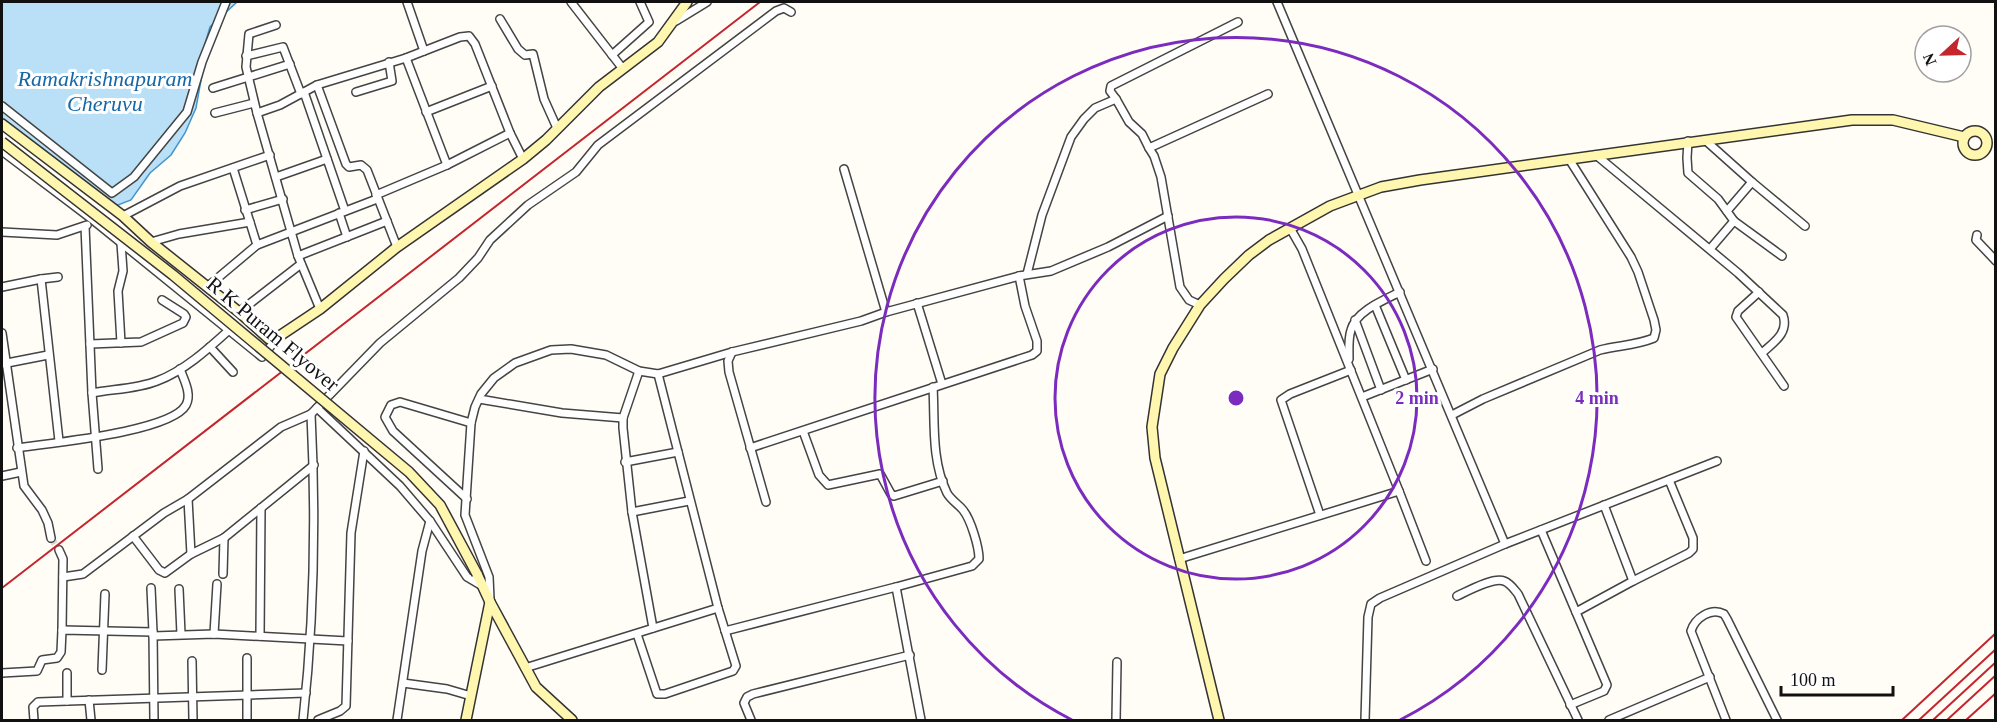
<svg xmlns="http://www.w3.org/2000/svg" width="1997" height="722" font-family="'Times New Roman',serif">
<rect width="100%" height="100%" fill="#fffdf5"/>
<!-- water -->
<polygon fill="#b9e0f7" stroke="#3f96cf" stroke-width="1.5" points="2,2 237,2 210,27 205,44 203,69 196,108 185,133 171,155 150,173 131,200 113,207 2,121"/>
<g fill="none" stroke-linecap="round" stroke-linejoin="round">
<!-- street-tunnel -->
<polyline stroke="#dbdad3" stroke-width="7" stroke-dasharray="7 3.5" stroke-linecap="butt" points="51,538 59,550"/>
<!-- street casing -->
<g stroke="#444" stroke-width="10">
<g id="street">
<polyline points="407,2 424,51"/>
<polyline points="571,2 623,69"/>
<polyline points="1277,2 1505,544"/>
<polyline points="500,19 518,49 525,55 533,54 544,99 557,128"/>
<polyline points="676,21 707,2"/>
<polyline points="276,25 249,34 246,67 257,113 298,256 320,309"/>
<polyline points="612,55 649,22 640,2"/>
<polyline points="246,56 283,47 301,94"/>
<polyline points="406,58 447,165"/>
<polyline points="317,85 346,164 349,167 361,165 367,170 397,247"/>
<polyline points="213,88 290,64"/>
<polyline points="304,92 345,211"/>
<polyline points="356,92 392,81 389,62"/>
<polyline points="1116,99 1129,122 1142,134 1149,148 1268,94"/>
<polyline points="2,106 112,193 134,177 187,112 202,62 226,2"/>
<polyline points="426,112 492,86"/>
<polyline points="215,113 254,103"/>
<polyline points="257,113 280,105 317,85 406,58 460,37 469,36 475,44 510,133 523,159"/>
<polyline points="1705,140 1752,182 1727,211"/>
<polyline points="1688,141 1687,158 1688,173 1718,199 1734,221 1710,249"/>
<polyline points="1149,148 1154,156 1161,177 1180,287 1189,300 1200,305"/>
<polyline points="2,151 93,220 262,357 278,337"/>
<path d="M1596 155 1738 273 1783 315C1789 333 1774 342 1762 353"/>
<polyline points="233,168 257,245"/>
<polyline points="844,169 886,312"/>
<polyline points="276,177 327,159"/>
<polyline points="1752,182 1805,226"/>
<polyline points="376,195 447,165 510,133"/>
<polyline points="245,210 283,199"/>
<polyline points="339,213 347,237"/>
<polyline points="123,216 180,186 270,155"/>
<polyline points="1734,221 1782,256"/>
<polyline points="85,226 92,393 98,469"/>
<polyline points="2,232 57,235 87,225"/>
<polyline points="1977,235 1976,240 1996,261"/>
<polyline points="151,242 179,234 250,222"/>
<polyline points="121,243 123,271 118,291 121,343"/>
<polyline points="298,256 387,221"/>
<polyline points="1027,274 1042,215 1071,137 1084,119 1095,108 1116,99 1110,91 1111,86 1238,22"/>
<polyline points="41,279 59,441"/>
<polyline points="2,287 41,279 58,277"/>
<polyline points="207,287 257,245 377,199"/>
<polyline points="1759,292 1738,311 1736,317 1784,386"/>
<polyline points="917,303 942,384"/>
<polyline points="1375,305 1406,380"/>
<polyline points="239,312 301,264"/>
<polyline points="1355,320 1381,390"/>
<polyline points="2,333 24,486 42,510 48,523 51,538"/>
<polyline points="90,344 141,342 183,323 186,317 184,314 162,300"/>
<polyline points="210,347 233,372"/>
<polyline points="732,352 728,361 729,372 766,502"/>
<path d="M1349 359C1349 349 1348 339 1351 330 1356 311 1384 300 1400 292"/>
<polyline points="2,364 48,355"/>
<polyline points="639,371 623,418 623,428 632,512 653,628"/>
<path d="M92 393C113 389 137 389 157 381 184 371 208 349 229 330"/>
<polyline points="1362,397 1433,369"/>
<polyline points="479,399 562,413 623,418"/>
<polyline points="317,408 400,486 430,521 467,577 484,587"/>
<path d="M1452 415 1483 399 1600 350C1619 345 1634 346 1654 338L1656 330 1654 320 1638 272 1631 257 1569 159"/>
<polyline points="803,431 819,475 828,485 880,474 891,494 894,496 943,481"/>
<path d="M17 448C49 443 171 432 186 405 192 394 184 380 180 369"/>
<polyline points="750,448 1032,355 1037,351 1037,341 1025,306 1019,276"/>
<polyline points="625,462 678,452"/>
<polyline points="2,476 21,472"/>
<polyline points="1399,491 1426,561"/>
<polyline points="188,499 191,554"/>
<polyline points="467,499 393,431 385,417 391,405 400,402 471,423"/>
<polyline points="1604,505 1633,581"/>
<polyline points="632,512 689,501"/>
<polyline points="1320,515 1281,400 1290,394 1351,370"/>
<polyline points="1541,530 1607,685 1604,691 1570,705"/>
<polyline points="133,536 159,570 165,573 191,554 224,538 314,465"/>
<polyline points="59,550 63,559 62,630"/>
<polyline points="1179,559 1399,491 1302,249 1290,228"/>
<polyline points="223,574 224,538"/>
<polyline points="63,577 83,574 164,513 188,499 281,427 311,414 380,343 459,278 478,258 490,240 528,205 576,172 598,145 776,11 784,8 791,12"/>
<path d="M896 587 972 566 979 559C979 547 971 520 963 510 958 504 951 500 947 493 931 460 935 422 933 387"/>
<polyline points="151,588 153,632"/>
<polyline points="179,589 181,634"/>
<path d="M1457 596C1468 591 1493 577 1504 581 1510 583 1514 589 1518 594L1578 720"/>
<polyline points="490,599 489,577 465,515 471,423 475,407 481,394 494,378 515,363 551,350 571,349 606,355 639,371 658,374 732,352 861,321 886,312 1019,276 1051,271 1108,247 1168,216"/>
<polyline points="1576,612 1633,581 1689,553 1693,549 1693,538 1669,480"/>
<polyline points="725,631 896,587 921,720"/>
<polyline points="214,634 217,584"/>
<polyline points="637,634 657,694 665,694 733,671 736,666 718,608 658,374"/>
<polyline points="153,636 214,634 348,641"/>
<polyline points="260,636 261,508"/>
<polyline points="247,658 247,720"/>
<polyline points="192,661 193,720"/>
<polyline points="525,668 718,608"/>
<polyline points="102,670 105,594"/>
<polyline points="2,673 37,671 42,660 57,658 61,652 62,630 153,632 154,720"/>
<polyline points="403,683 447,689 471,696"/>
<polyline points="89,700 91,720"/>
<polyline points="67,701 67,673"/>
<polyline points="34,720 33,707 38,702 306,693"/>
<path d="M303 720C314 621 316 514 311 414"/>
<polyline points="318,720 340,711 346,706 351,533 364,451"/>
<polyline points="397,720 422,551 430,521"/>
<polyline points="751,720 744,703 747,697 753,694 910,655"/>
<polyline points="1116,720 1117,662"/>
<polyline points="1365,720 1368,617 1371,604 1380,598 1505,544 1717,461"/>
<polyline points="1609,720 1710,677"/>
<path d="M1726 720 1691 631C1695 618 1711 607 1724 614L1727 619 1777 720"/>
</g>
</g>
<!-- secondary casing -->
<g stroke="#333" stroke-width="12">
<g id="secondary">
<polyline points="2,124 123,216 151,242 239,312 269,339 275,339 320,309 397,247 523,159 546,140 599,87 658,42 687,2"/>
<circle cx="1975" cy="143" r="12"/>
<polyline points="477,574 490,602 536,687 572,720"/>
<polyline points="466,720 490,602"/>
<polyline points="1219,720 1155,458 1152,427 1160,374 1173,348 1200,305 1224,279 1249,255 1269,240 1330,206 1381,187 1420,180 1852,120 1893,120 1964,137"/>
</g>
</g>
<!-- street -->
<use href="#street" stroke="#fff" stroke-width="7"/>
<!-- secondary -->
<use href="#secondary" stroke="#fff6b0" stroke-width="9"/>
<!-- rail -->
<g stroke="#c4262e" stroke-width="2">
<polyline points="2,588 760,2"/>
<polyline points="1902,720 1996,633"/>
<polyline points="1919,720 1996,649"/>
<polyline points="1933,720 1996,662"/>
<polyline points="1947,720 1996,675"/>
<polyline points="1966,720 1996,693"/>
</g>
<!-- secondary-bridge casing -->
<g stroke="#333" stroke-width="12" stroke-linecap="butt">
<polyline id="secondary-bridge" points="2,142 173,275 409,472 440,505 477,574"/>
</g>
<!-- secondary-bridge -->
<use href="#secondary-bridge" stroke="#fff6b0" stroke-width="9"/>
</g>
<!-- distance rings -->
<g fill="none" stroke="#7b2cbf" stroke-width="3">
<circle cx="1236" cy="398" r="181"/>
<path d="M1072 720A361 361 0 1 1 1400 720"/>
</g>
<g text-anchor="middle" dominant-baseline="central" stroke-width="6" stroke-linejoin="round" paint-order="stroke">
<!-- street labels -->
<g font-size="21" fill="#111" stroke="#fff">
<text transform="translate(273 334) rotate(40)">R K Puram Flyover</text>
</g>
<!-- water labels -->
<g font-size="22" font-style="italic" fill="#1768a6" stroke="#fff">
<text x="105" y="78">Ramakrishnapuram<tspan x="105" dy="25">Cheruvu</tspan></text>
</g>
</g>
<circle cx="1236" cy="398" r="9" fill="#7b2cbf" stroke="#fff" stroke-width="3"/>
<g font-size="18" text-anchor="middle" font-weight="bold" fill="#7b2cbf" stroke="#fff" stroke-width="6" stroke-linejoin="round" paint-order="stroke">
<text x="1417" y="404">2 min</text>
<text x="1597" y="404">4 min</text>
</g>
<!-- border -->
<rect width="1997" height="722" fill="none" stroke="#111111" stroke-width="6"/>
<!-- north arrow -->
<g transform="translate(1943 54) rotate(248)"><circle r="28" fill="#ffffff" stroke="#a0a0a0" stroke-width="1.5"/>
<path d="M0-4.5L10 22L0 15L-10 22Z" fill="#c4262e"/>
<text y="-9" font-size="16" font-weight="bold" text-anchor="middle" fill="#111111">N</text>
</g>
<!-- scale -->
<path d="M1781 686v9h112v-9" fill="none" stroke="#111111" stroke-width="3"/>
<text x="1790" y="686" font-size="18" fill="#111111" stroke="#ffffff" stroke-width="4.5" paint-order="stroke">100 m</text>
</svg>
